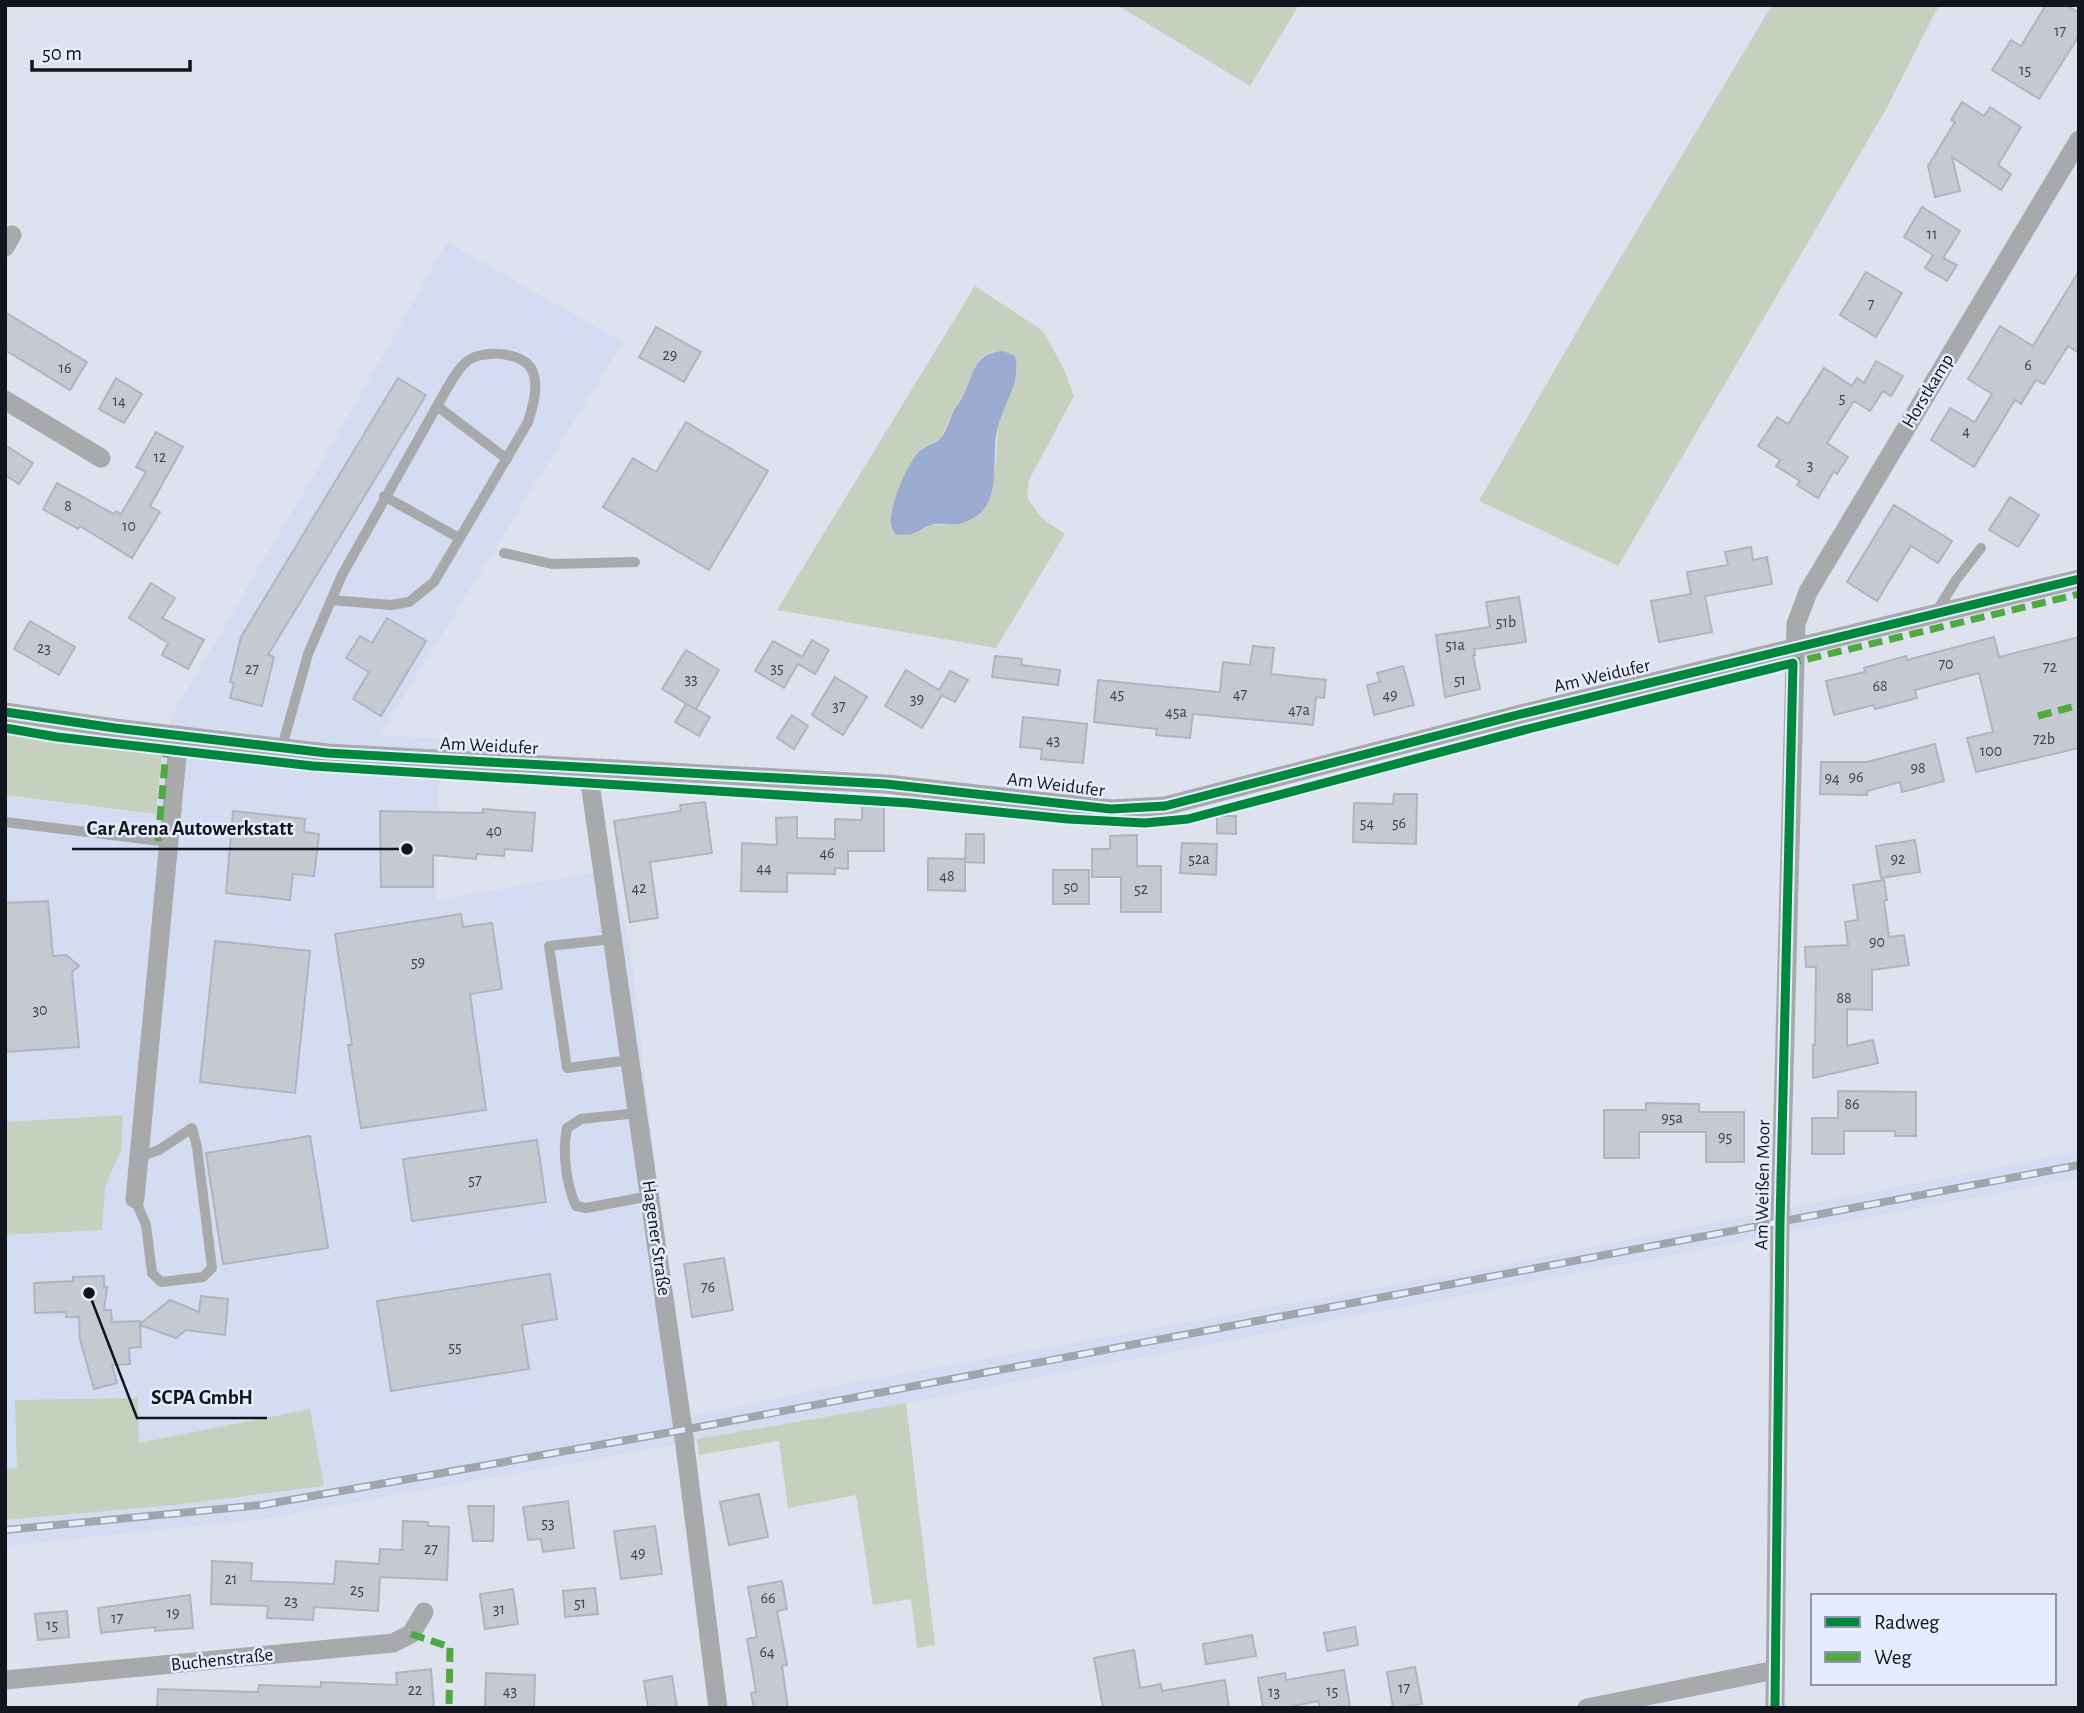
<svg xmlns="http://www.w3.org/2000/svg" width="2084" height="1713" font-family="'Alegreya Sans',sans-serif">
<rect width="100%" height="100%" fill="#dde2ee"/>
<!-- built -->
<polygon fill="#d4dcf1" points="447,242 623,342 380,735 440,739 436,900 610,870 630,944 664,1247 690,1416 852,1383 1476,1270 2079,1151 2079,1178 1804,1229 906,1403 262,1519 5,1546 5,795 156,814 162,754 174,712 352,410"/>
<!-- green -->
<g fill="#c5d0bf" fill-rule="evenodd">
<polygon points="1117,5 1299,5 1250,86"/>
<polygon points="1772,5 1939,5 1885,111 1618,566 1479,501 1591,307"/>
<path d="M975 286 1043 331 1064 369 1074 396 1029 480 1027 498 1042 518 1065 534 996 648 777 610ZM1003 351 995 471 956 525H931L913 534 891 515 905 476 921 449 941 438 953 411 963 397 974 368 980 359 991 352Z"/>
<polygon points="5,732 162,754 156,814 5,795"/>
<polygon points="123,1115 121,1150 105,1187 102,1230 5,1235 5,1122"/>
<polygon points="138,1398 139,1443 310,1409 324,1486 175,1505 5,1520 5,1469 17,1468 15,1400"/>
<polygon points="906,1403 935,1645 917,1648 911,1599 873,1605 856,1495 788,1508 779,1441 699,1455 697,1439"/>
</g>
<!-- water -->
<path fill="#9cabd1" d="M1003 351 1015 356C1021 382 1006 399 999 423 987 460 1010 510 959 524 950 526 941 522 932 525 925 526 919 532 912 534 908 535 901 534 896 535 894 532 892 528 891 525 888 509 908 460 921 450 928 444 938 443 943 435 948 427 950 418 954 410 957 405 961 401 963 396 974 374 973 353 1003 351Z"/>
<!-- building -->
<g fill="#c5c9d2" stroke="#b0b4be" stroke-width="2">
<polygon points="2046,5 2066,5 2079,13 2079,36 2039,99 1992,70 2011,40 2021,46"/>
<polygon points="1962,102 1984,116 1990,107 2021,127 1998,165 2011,174 2001,190 1952,157 1960,191 1935,197 1928,166 1955,122 1951,120"/>
<polygon points="1922,207 1960,231 1943,258 1957,265 1947,281 1925,268 1933,255 1904,237"/>
<polygon points="2079,271 2079,353 2068,346 2044,384 2036,380 2021,404 2015,400 1974,467 1931,440 1950,408 1975,422 1992,394 1968,379 2000,326 2033,346"/>
<polygon points="1866,272 1902,293 1876,337 1840,315"/>
<polygon points="5,312 87,362 70,390 5,350"/>
<polygon points="656,327 701,352 684,382 639,357"/>
<polygon points="1876,361 1903,376 1891,396 1883,391 1870,411 1854,401 1827,443 1848,457 1837,474 1834,471 1818,498 1797,485 1800,481 1776,466 1780,460 1758,446 1777,417 1788,424 1824,368 1852,386 1857,378 1864,383"/>
<polygon points="116,378 142,394 124,423 99,409"/>
<polygon points="398,378 426,395 268,655 274,657 262,706 230,698 234,683 230,682 241,637"/>
<polygon points="686,422 768,471 709,570 603,507 633,458 656,472"/>
<polygon points="156,432 183,447 150,506 160,512 132,558 80,526 78,529 43,509 57,483 114,514 116,511 121,514 146,472 136,467"/>
<polygon points="5,445 33,463 19,484 5,475"/>
<polygon points="2010,497 2039,515 2018,547 1989,530"/>
<polygon points="1894,505 1952,541 1938,563 1911,546 1877,601 1847,582"/>
<polygon points="1751,547 1753,560 1767,557 1772,584 1705,596 1712,632 1659,642 1651,601 1691,594 1687,572 1728,565 1725,552"/>
<polygon points="151,583 175,598 162,618 204,640 188,669 162,655 168,643 129,618"/>
<polygon points="1519,597 1526,642 1474,649 1475,655 1473,655 1480,689 1445,697 1436,635 1490,627 1486,602"/>
<polygon points="387,618 426,641 381,716 353,699 369,672 346,658 360,636 372,643"/>
<polygon points="30,621 75,647 59,675 14,649"/>
<polygon points="1994,637 1999,657 2079,637 2079,748 1976,772 1967,738 1993,732 1979,673 1915,690 1917,698 1875,709 1874,705 1834,715 1826,681 1865,672 1864,668 1906,656 1907,660"/>
<polygon points="812,640 829,650 815,674 798,664 784,688 755,671 773,641 802,657"/>
<polygon points="1253,646 1274,648 1271,674 1326,680 1324,698 1316,697 1313,725 1193,714 1190,738 1156,735 1157,729 1094,722 1098,680 1220,692 1223,662 1250,665"/>
<polygon points="686,650 719,670 696,709 710,717 699,736 675,722 686,704 695,709 662,689"/>
<polygon points="995,656 1022,659 1021,665 1060,670 1058,685 992,677"/>
<polygon points="1403,666 1414,705 1374,715 1367,685 1380,682 1377,673"/>
<polygon points="906,670 939,690 950,671 968,680 955,702 942,695 922,728 885,706"/>
<polygon points="835,677 867,697 843,735 812,715"/>
<polygon points="792,715 808,726 794,749 777,738"/>
<polygon points="1023,717 1087,724 1083,763 1041,759 1042,749 1020,747"/>
<polygon points="1935,744 1944,781 1902,792 1900,782 1867,791 1867,795 1820,794 1821,762 1867,762"/>
<polygon points="1394,794 1417,794 1416,844 1353,842 1354,803 1393,804"/>
<polygon points="705,802 712,853 650,862 658,918 630,922 614,821 681,811 680,805"/>
<polygon points="862,804 884,804 884,851 848,851 848,869 835,868 835,874 787,873 787,892 741,891 742,843 777,845 776,818 797,817 797,838 835,839 835,819 862,820"/>
<polygon points="483,809 535,813 532,851 505,849 504,856 477,854 476,859 433,855 433,887 381,887 380,811 483,813"/>
<polygon points="233,811 305,819 304,832 319,834 314,876 293,874 290,900 226,893"/>
<polygon points="1217,816 1236,816 1236,834 1217,833"/>
<polygon points="966,834 984,834 984,863 965,862"/>
<polygon points="1137,835 1137,866 1161,866 1161,912 1121,912 1121,877 1092,877 1092,849 1110,849 1110,836"/>
<polygon points="1915,840 1920,872 1881,878 1876,846"/>
<polygon points="1182,843 1217,844 1216,875 1180,873"/>
<polygon points="928,858 965,859 965,891 928,890"/>
<rect x="1053" y="870" width="36" height="34"/>
<polygon points="1884,880 1887,900 1884,901 1889,937 1904,935 1909,965 1872,970 1872,1010 1847,1009 1847,1046 1873,1040 1878,1063 1813,1078 1813,1045 1815,1045 1816,967 1806,967 1805,947 1848,945 1845,922 1858,920 1853,885"/>
<polygon points="48,901 53,956 66,955 79,966 72,972 79,1047 5,1052 5,903"/>
<polygon points="461,914 463,927 492,923 502,989 470,994 486,1110 361,1128 348,1045 352,1045 335,934"/>
<polygon points="215,941 310,951 295,1093 200,1082"/>
<polygon points="1838,1091 1916,1092 1916,1136 1895,1136 1895,1131 1844,1131 1844,1154 1812,1154 1812,1118 1838,1118"/>
<polygon points="1646,1103 1699,1104 1699,1112 1744,1112 1744,1162 1706,1162 1706,1132 1639,1132 1639,1158 1604,1158 1604,1110 1646,1110"/>
<polygon points="310,1136 328,1248 223,1264 206,1153"/>
<polygon points="537,1140 546,1202 412,1221 403,1159"/>
<polygon points="724,1258 733,1310 692,1317 684,1264"/>
<polygon points="550,1274 557,1319 522,1325 529,1369 391,1391 377,1301"/>
<polygon points="104,1276 104,1287 107,1287 104,1310 111,1310 112,1322 140,1321 140,1324 170,1300 199,1312 201,1296 228,1299 225,1335 186,1330 176,1338 140,1325 141,1347 129,1348 130,1364 112,1365 117,1383 94,1389 80,1339 79,1317 66,1317 66,1312 35,1313 34,1283 73,1281 73,1277"/>
<polygon points="759,1494 768,1537 729,1545 720,1502"/>
<polygon points="568,1501 574,1548 543,1552 541,1539 528,1540 523,1507"/>
<polygon points="468,1506 494,1506 493,1541 473,1541"/>
<polygon points="403,1521 428,1522 428,1526 449,1527 447,1580 380,1577 378,1611 314,1607 313,1620 267,1618 268,1606 211,1604 212,1561 252,1563 251,1581 334,1584 336,1561 379,1564 380,1549 402,1550"/>
<polygon points="655,1526 662,1574 621,1579 614,1531"/>
<polygon points="782,1581 787,1609 777,1611 787,1665 782,1666 788,1708 754,1708 751,1693 756,1692 747,1639 757,1637 748,1587"/>
<polygon points="595,1588 598,1614 565,1617 563,1591"/>
<polygon points="513,1589 518,1624 485,1629 480,1594"/>
<polygon points="190,1595 193,1628 155,1631 155,1627 101,1633 98,1608"/>
<polygon points="67,1611 69,1637 38,1640 35,1614"/>
<polygon points="1355,1627 1358,1645 1327,1651 1324,1633"/>
<polygon points="1252,1635 1256,1656 1206,1664 1203,1644"/>
<polygon points="1134,1650 1140,1688 1161,1684 1162,1691 1225,1680 1229,1708 1103,1708 1094,1658"/>
<polygon points="1415,1667 1422,1704 1393,1708 1387,1672"/>
<polygon points="431,1669 434,1708 157,1708 158,1689 258,1692 259,1685 321,1687 321,1682 397,1685 396,1673"/>
<polygon points="1344,1670 1350,1706 1320,1708 1318,1701 1284,1708 1263,1708 1258,1678 1285,1673 1286,1680"/>
<polygon points="486,1673 535,1675 534,1708 485,1708"/>
<polygon points="672,1676 677,1708 648,1708 644,1681"/>
</g>
<g fill="none" stroke-linecap="round" stroke-linejoin="round">
<!-- lane -->
<g stroke="#a7a9aa" stroke-width="10">
<polyline points="437,406 507,459"/>
<polyline points="384,496 459,538"/>
<polyline points="504,553 552,564 635,562"/>
<polyline points="1935,614 1956,580 1981,548"/>
<path d="M282 747 308 654 342 575 446 390C452 381 457 370 465 363 479 349 520 351 531 368 540 384 533 406 528 422L434 582 409 602 391 605 331 600"/>
<polyline points="5,822 169,842"/>
<polyline points="612,939 549,946 567,1068 630,1060"/>
<path d="M638 1113 581 1119 567 1128C562 1152 566 1184 576 1206L586 1208 650 1196"/>
<polyline points="135,1199 146,1225 152,1273 161,1282 203,1277 212,1268 197,1147 192,1128 159,1150 139,1157"/>
</g>
<!-- street -->
<g stroke="#a7a9aa" stroke-width="19">
<polyline points="5,247 12,235"/>
<polyline points="5,400 101,458"/>
<polyline points="5,712 115,728 327,753 886,784 1111,809 1165,806 1521,714 2079,579"/>
<polyline points="588,769 683,1430 718,1708"/>
<polyline points="135,1199 179,735"/>
<polyline points="5,1680 393,1643 411,1634 424,1612"/>
<polyline points="1587,1708 1775,1670"/>
<polyline points="1775,1708 1780,1223 1796,624 1808,592 2079,140"/>
</g>
<!-- rail casing -->
<g stroke="#a2a6aa" stroke-width="8">
<polyline id="rail" points="5,1530 262,1505 683,1430 2079,1165"/>
</g>
<!-- rail -->
<use href="#rail" stroke="#e5ecfe" stroke-width="5" stroke-dasharray="16" stroke-linecap="butt"/>
<!-- quiet -->
<g stroke="#51a943" stroke-width="7" stroke-dasharray="14 7" stroke-linecap="butt">
<polyline points="1787,664 2079,594"/>
<polyline points="2038,716 2079,705"/>
<polyline points="158,841 166,751"/>
<polyline points="411,1634 450,1647 449,1708"/>
</g>
<!-- cycleway casing -->
<g stroke="#e5ecfe" stroke-width="13">
<g id="cycleway">
<polyline points="5,712 115,728 327,753 886,784 1111,809 1165,806 1521,714 2079,579"/>
<polyline points="5,728 57,737 313,766 909,803 1068,819 1145,823 1188,819 1528,729 1793,663 1780,1223 1775,1708"/>
</g>
</g>
<!-- cycleway -->
<use href="#cycleway" stroke="#00873e" stroke-width="9"/>
</g>
<g text-anchor="middle" dominant-baseline="central" stroke-width="5" stroke-linejoin="round" paint-order="stroke">
<!-- number labels -->
<g font-size="16" fill="#3f424a">
<text x="2060" y="31">17</text>
<text x="2025" y="70">15</text>
<text x="1932" y="234">11</text>
<text x="1871" y="304">7</text>
<text x="670" y="355">29</text>
<text x="2028" y="365">6</text>
<text x="65" y="368">16</text>
<text x="1842" y="398">5</text>
<text x="119" y="401">14</text>
<text x="1966" y="431">4</text>
<text x="160" y="457">12</text>
<text x="1810" y="465">3</text>
<text x="68" y="506">8</text>
<text x="129" y="526">10</text>
<text x="1506" y="622">51b</text>
<text x="1455" y="645">51a</text>
<text x="44" y="648">23</text>
<text x="1946" y="664">70</text>
<text x="2050" y="667">72</text>
<text x="777" y="668">35</text>
<text x="252" y="669">27</text>
<text x="691" y="679">33</text>
<text x="1460" y="680">51</text>
<text x="1880" y="686">68</text>
<text x="1117" y="694">45</text>
<text x="1240" y="694">47</text>
<text x="1390" y="695">49</text>
<text x="917" y="699">39</text>
<text x="839" y="706">37</text>
<text x="1299" y="710">47a</text>
<text x="1176" y="712">45a</text>
<text x="2044" y="739">72b</text>
<text x="1053" y="740">43</text>
<text x="1991" y="751">100</text>
<text x="1918" y="768">98</text>
<text x="1856" y="777">96</text>
<text x="1832" y="778">94</text>
<text x="1367" y="823">54</text>
<text x="1399" y="823">56</text>
<text x="494" y="831">40</text>
<text x="827" y="853">46</text>
<text x="1199" y="859">52a</text>
<text x="1898" y="859">92</text>
<text x="764" y="868">44</text>
<text x="947" y="876">48</text>
<text x="1071" y="887">50</text>
<text x="639" y="888">42</text>
<text x="1141" y="889">52</text>
<text x="1877" y="942">90</text>
<text x="418" y="962">59</text>
<text x="1844" y="998">88</text>
<text x="40" y="1010">30</text>
<text x="1852" y="1104">86</text>
<text x="1672" y="1118">95a</text>
<text x="1725" y="1137">95</text>
<text x="475" y="1180">57</text>
<text x="708" y="1287">76</text>
<text x="455" y="1347">55</text>
<text x="548" y="1523">53</text>
<text x="431" y="1549">27</text>
<text x="638" y="1553">49</text>
<text x="231" y="1579">21</text>
<text x="357" y="1590">25</text>
<text x="768" y="1598">66</text>
<text x="291" y="1601">23</text>
<text x="580" y="1603">51</text>
<text x="499" y="1609">31</text>
<text x="173" y="1613">19</text>
<text x="117" y="1618">17</text>
<text x="52" y="1625">15</text>
<text x="767" y="1652">64</text>
<text x="1404" y="1688">17</text>
<text x="415" y="1690">22</text>
<text x="510" y="1691">43</text>
<text x="1332" y="1691">15</text>
<text x="1274" y="1692">13</text>
</g>
<!-- street labels -->
<g font-size="19" fill="#12151d" stroke="#e5ecfe">
<text transform="translate(1928 391) rotate(-59)">Horstkamp</text>
<text transform="translate(1602 676) rotate(-13)">Am Weidufer</text>
<text transform="translate(489 746) rotate(3)">Am Weidufer</text>
<text transform="translate(1056 785) rotate(7)">Am Weidufer</text>
<text transform="translate(1763 1185) rotate(-89)">Am Weißen Moor</text>
<text transform="translate(656 1238) rotate(82)">Hagener Straße</text>
<text transform="translate(222 1660) rotate(-6)">Buchenstraße</text>
</g>
</g>
<!-- callouts -->
<path fill="none" stroke="#12151d" stroke-width="2.5" d="M407 849L307 849H72M89 1293L137 1418H267"/>
<g fill="#12151d" stroke="#e5ecfe" stroke-width="2.5">
<circle cx="407" cy="849" r="7"/>
<circle cx="89" cy="1293" r="7"/>
</g>
<g font-size="21" text-anchor="middle" font-weight="bold" fill="#12151d" stroke="#e5ecfe" stroke-width="5" stroke-linejoin="round" paint-order="stroke">
<text x="190" y="835">Car Arena Autowerkstatt</text>
<text x="202" y="1404">SCPA GmbH</text>
</g>
<!-- border -->
<rect width="2084" height="1713" fill="none" stroke="#12151d" stroke-width="14"/>
<!-- legend -->
<rect x="1811" y="1594" width="245" height="91" fill="#e5ecfe" stroke="#9196a4" stroke-width="2"/>
<rect x="1825" y="1617" width="35" height="10" fill="#00873e" stroke="#9196a4" stroke-width="2"/>
<text x="1874" y="1629" font-size="21" fill="#12151d">Radweg</text>
<rect x="1825" y="1652" width="35" height="10" fill="#51a943" stroke="#9196a4" stroke-width="2"/>
<text x="1874" y="1664" font-size="21" fill="#12151d">Weg</text>
<!-- scale -->
<path d="M32 60v10h158v-10" fill="none" stroke="#12151d" stroke-width="3.5"/>
<text x="42" y="60" font-size="21" fill="#12151d" stroke="#e5ecfe" stroke-width="5" paint-order="stroke">50 m</text>
</svg>
